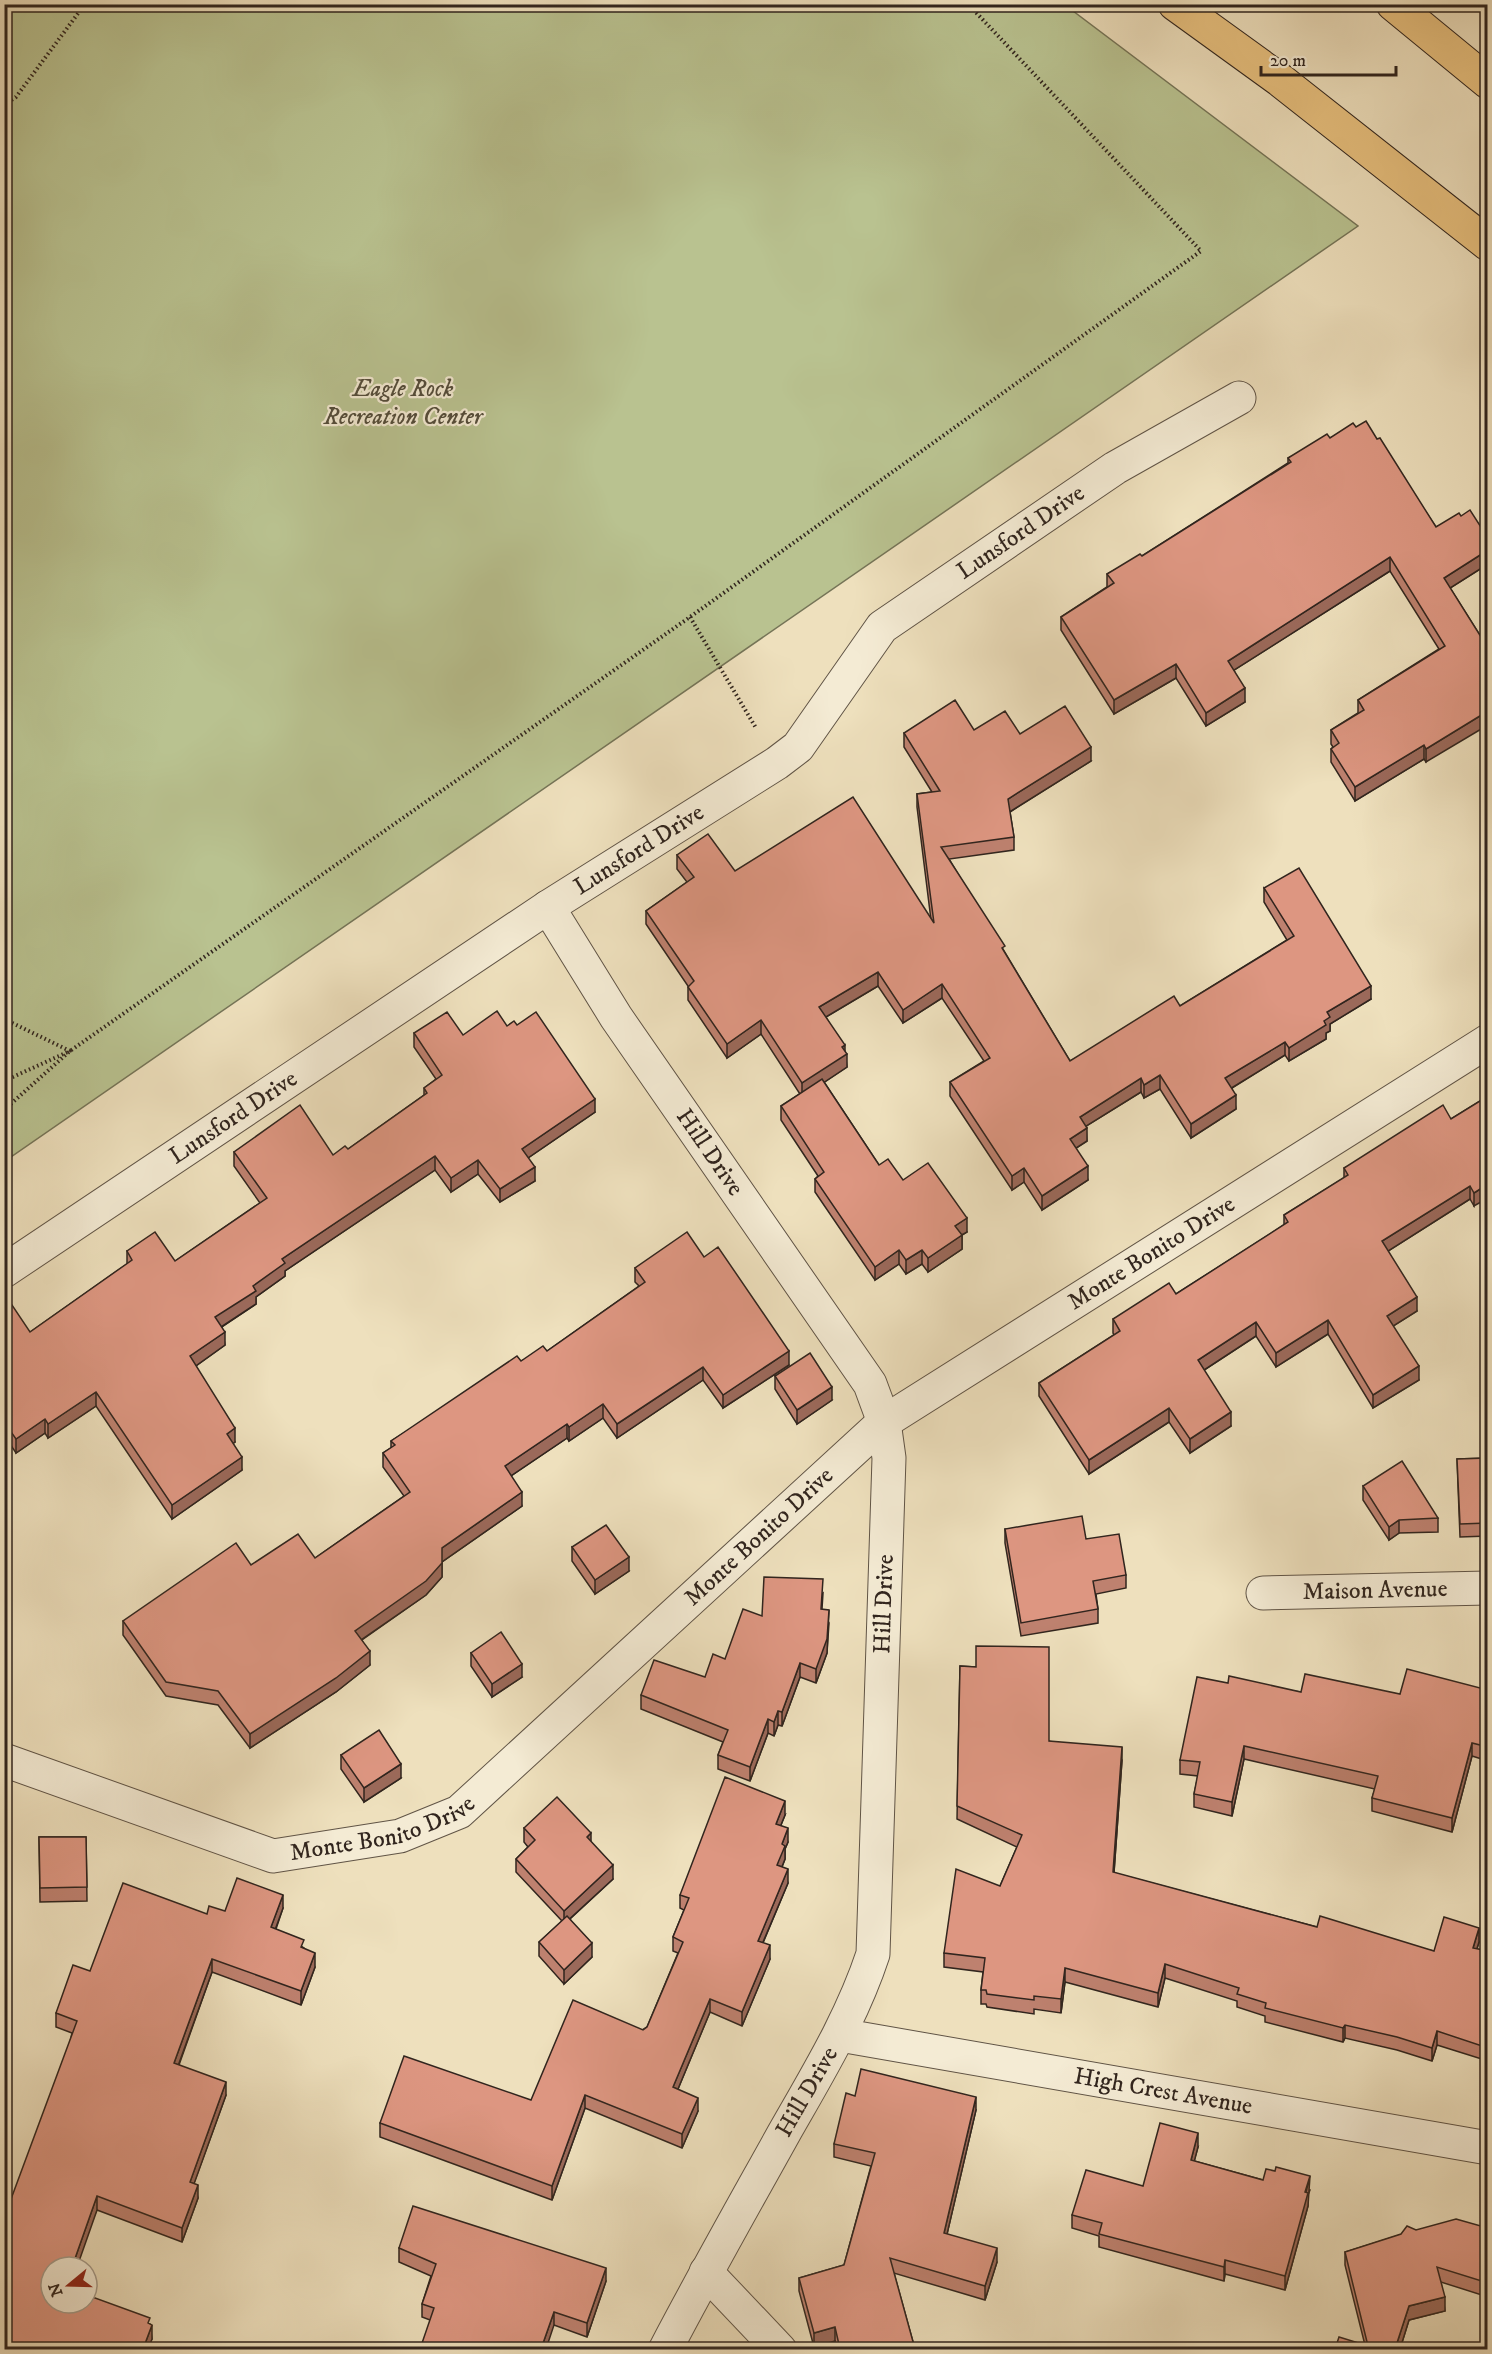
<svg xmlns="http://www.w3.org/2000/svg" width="1492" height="2354" font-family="'IM FELL DW Pica',serif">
<rect width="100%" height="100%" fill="#eee0bd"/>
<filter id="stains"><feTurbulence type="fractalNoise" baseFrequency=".00333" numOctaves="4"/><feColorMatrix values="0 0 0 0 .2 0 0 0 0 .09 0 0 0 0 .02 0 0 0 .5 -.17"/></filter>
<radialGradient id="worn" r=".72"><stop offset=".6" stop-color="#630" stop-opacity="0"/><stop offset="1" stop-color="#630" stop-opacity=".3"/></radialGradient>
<!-- green -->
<polygon fill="#b9c290" stroke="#757457" stroke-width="1.5" points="5,4 1065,5 1358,226 5,1161"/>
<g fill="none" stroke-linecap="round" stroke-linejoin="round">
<!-- street casing -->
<g stroke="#605446" stroke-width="35">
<g id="street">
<path id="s1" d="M548 907 616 1017 870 1384 884 1422 889 1458 873 1954C852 2018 817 2075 784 2133 744 2205 703 2277 665 2350"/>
<path id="s2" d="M4 1271 548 907 777 763 798 747 882 627 1115 468 1239 398"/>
<path id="s3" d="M1263 1593 1488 1588"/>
<path id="s4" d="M4 1760 273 1856 400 1836 459 1812 884 1422 1488 1041"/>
<path id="s5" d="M840 2035 1488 2148"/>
<polyline points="706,2272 780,2350"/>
</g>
</g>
<!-- highway casing -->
<g stroke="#31251e" stroke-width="35">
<g id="highway">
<polyline points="1175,4 1280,80 1488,244"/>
<polyline points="1393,4 1488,82"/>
</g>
</g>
<!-- path -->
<g stroke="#31251e" stroke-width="4" stroke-dasharray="1.5 3" stroke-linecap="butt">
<polyline points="4,105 16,97 85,4"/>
<polyline points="690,617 756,728"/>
<polyline points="4,1019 70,1051 4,1081"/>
<polyline points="4,1110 70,1051 690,617 1201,251 968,4"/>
</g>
<!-- street -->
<use href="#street" stroke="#f4ebd4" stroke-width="33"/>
<!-- highway -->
<use href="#highway" stroke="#e7c07e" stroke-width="33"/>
</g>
<!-- wall -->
<g fill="#be816f" stroke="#31251e" stroke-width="1.5">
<polygon points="1356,427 1377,439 1436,527 1461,516 1488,538 1488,564 1450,588 1488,648 1426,762 1424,759 1355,801 1331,762 1331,749 1333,747 1331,744 1331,730 1358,713 1358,700 1439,649 1390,571 1234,670 1245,702 1206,726 1176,678 1114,714 1061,630 1061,617 1107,587 1107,574 1142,556 1288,463 1288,458 1330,438"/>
<polygon points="974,730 1020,734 1091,761 1010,812 1014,837 1014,850 949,859 1070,1061 1180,1006 1287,940 1264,902 1264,888 1371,999 1330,1024 1330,1031 1326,1033 1326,1039 1289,1061 1285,1055 1232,1088 1236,1109 1191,1138 1160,1089 1144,1098 1141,1092 1086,1126 1087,1141 1076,1148 1088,1180 1042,1210 1024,1182 1012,1190 950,1096 950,1082 984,1061 942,998 903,1023 878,986 826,1017 845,1052 847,1067 824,1082 879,1165 903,1180 967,1232 962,1235 962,1249 928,1272 922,1264 906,1274 899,1264 875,1280 815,1192 815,1179 818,1176 781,1120 781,1106 800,1094 761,1034 727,1058 688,1000 688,986 646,924 646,911 687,882 677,869 677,855 735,871 931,920 917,807 917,794 932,792 904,747 904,733"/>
<polygon points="517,1025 595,1112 528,1158 535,1181 500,1202 478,1174 451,1192 435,1170 285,1271 285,1276 256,1297 256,1304 222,1327 225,1345 196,1366 235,1442 233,1443 242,1470 172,1519 96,1406 48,1438 45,1433 16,1453 4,1435 4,1311 30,1332 127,1264 127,1251 175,1261 260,1203 234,1166 234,1152 333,1155 348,1149 424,1095 424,1088 436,1079 414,1047 414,1033 463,1035 507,1026"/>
<polygon points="1488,1096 1474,1206 1470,1199 1388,1251 1417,1311 1393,1326 1419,1380 1373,1408 1328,1334 1276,1367 1256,1336 1204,1370 1231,1426 1190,1453 1169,1422 1089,1474 1039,1396 1039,1383 1114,1335 1113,1333 1113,1319 1176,1294 1284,1225 1284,1215 1344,1178 1344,1168 1451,1119"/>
<polygon points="704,1257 789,1365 723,1408 703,1380 617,1438 603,1418 569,1441 567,1438 511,1476 522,1506 442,1562 442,1577 426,1595 362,1640 370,1665 336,1692 250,1748 218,1705 166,1696 123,1635 123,1621 315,1558 404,1496 383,1467 383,1453 391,1448 391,1441 521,1361 547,1351 639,1286 635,1282 635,1268"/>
<polygon points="775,1376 832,1400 797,1424 775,1389"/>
<polygon points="1488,1438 1488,1536 1460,1537 1457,1459 1487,1458"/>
<polygon points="1363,1486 1438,1518 1438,1532 1399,1533 1389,1540 1363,1500"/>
<polygon points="1005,1529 1086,1539 1126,1575 1126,1588 1096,1594 1098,1609 1098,1623 1021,1636 1005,1543"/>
<polygon points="572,1547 629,1571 595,1594 572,1561"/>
<polygon points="823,1593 822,1609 829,1623 827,1653 816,1683 800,1677 782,1726 778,1725 774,1736 768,1733 750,1781 718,1769 718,1755 723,1742 641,1709 641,1695 705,1677 725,1659"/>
<polygon points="471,1653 522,1677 492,1697 471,1666"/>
<polygon points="960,1666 976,1667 1049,1741 1122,1760 1114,1873 1317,1927 1434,1951 1479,1942 1477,1949 1488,1951 1488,2061 1437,2045 1432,2061 1397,2050 1345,2038 1343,2042 1265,2022 1265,2016 1237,2007 1237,2001 1165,1978 1158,2007 1065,1982 1061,2013 1034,2009 1034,2014 987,2007 986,2004 981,2004 981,1990 983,1972 944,1967 944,1953 1000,1886 1017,1847 957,1819"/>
<polygon points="1228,1683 1301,1692 1400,1694 1488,1690 1488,1761 1472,1756 1452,1832 1372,1811 1372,1798 1375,1789 1244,1759 1232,1816 1194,1807 1194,1794 1198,1776 1180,1774 1180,1760"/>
<polygon points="341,1755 401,1778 364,1802 341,1769"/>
<polygon points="785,1815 781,1825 788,1842 785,1849 785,1859 782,1867 788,1883 763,1943 770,1959 742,2026 710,2012 678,2089 698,2111 682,2148 585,2108 552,2200 380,2137 380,2123 531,2100 647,2027 678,1953 673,1951 673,1937 684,1910 680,1908 680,1895"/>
<polygon points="524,1828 591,1842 613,1879 570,1919 592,1957 564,1984 539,1956 539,1942 562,1921 516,1872 516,1859 528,1847 524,1842"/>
<polygon points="39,1837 86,1837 87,1901 40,1902"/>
<polygon points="283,1908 276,1929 304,1948 315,1967 301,2005 212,1972 179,2065 226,2095 194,2183 198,2198 182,2242 97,2210 51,2303 150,2324 152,2339 4,2349 72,2033 56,2027 56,2013 90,1971 207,1914 225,1911"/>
<polygon points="855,2096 976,2110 947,2234 997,2262 985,2300 894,2273 915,2349 837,2349 835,2341 814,2347 799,2291 799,2278 844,2265 871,2166 834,2157 834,2144"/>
<polygon points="1198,2147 1194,2161 1263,2180 1310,2190 1308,2195 1308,2206 1285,2290 1225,2274 1224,2281 1099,2247 1099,2236 1072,2228 1072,2215 1143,2186"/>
<polygon points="1488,2228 1488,2297 1441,2282 1445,2311 1409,2320 1400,2349 1335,2349 1365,2345 1345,2265 1345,2252 1416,2230"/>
<polygon points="399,2248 606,2281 587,2337 554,2325 430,2320 422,2317 422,2304 431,2276 399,2262"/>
</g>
<!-- shaded-wall -->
<g fill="#9b695a" stroke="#31251e" stroke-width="1.5">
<polygon points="1488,550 1488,564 1444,592 1444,578"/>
<polygon points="1390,557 1390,571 1228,674 1228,661"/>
<polygon points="1176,664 1176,678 1114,714 1114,700"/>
<polygon points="1245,688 1245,702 1206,726 1206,713"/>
<polygon points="1488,711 1488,725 1426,762 1426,749"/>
<polygon points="1424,745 1424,759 1355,801 1355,787"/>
<polygon points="1091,747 1091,761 1008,813 1008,799"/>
<polygon points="878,972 878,986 819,1021 819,1007"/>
<polygon points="942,984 942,998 903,1023 903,1010"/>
<polygon points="1371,986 1371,999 1330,1024 1330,1031 1326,1033 1326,1039 1289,1061 1289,1048 1324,1021 1327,1012"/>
<polygon points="761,1020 761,1034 727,1058 727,1044"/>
<polygon points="1285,1042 1285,1055 1225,1092 1225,1078"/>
<polygon points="845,1045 845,1054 847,1054 847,1067 802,1097 802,1083"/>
<polygon points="1160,1075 1160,1089 1144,1098 1144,1085"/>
<polygon points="1141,1078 1141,1092 1080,1130 1080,1117"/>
<polygon points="1236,1095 1236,1109 1191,1138 1191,1124"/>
<polygon points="595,1099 595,1112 522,1162 522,1149"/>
<polygon points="1087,1128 1087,1141 1070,1152 1070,1139"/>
<polygon points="435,1156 435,1170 285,1271 285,1276 256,1297 256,1304 215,1331 215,1317 282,1259"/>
<polygon points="478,1160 478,1174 451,1192 451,1178"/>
<polygon points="1088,1166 1088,1180 1042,1210 1042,1196"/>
<polygon points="535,1167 535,1181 500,1202 500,1189"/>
<polygon points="1024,1168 1024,1182 1012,1190 1012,1176"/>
<polygon points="1488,1184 1488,1198 1474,1206 1474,1193"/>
<polygon points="1470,1186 1470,1199 1382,1255 1382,1241"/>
<polygon points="967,1218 967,1232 955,1239 955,1226"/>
<polygon points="962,1235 962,1249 928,1272 928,1258"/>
<polygon points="899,1250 899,1264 875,1280 875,1267"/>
<polygon points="922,1250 922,1264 906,1274 906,1260"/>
<polygon points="1417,1297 1417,1311 1387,1330 1387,1316"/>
<polygon points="1328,1320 1328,1334 1276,1367 1276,1353"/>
<polygon points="1256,1322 1256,1336 1198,1374 1198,1360"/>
<polygon points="225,1332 225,1345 190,1370 190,1356"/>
<polygon points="789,1351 789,1365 723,1408 723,1395"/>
<polygon points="1419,1366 1419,1380 1373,1408 1373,1395"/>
<polygon points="703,1367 703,1380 617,1438 617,1424"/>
<polygon points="832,1387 832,1400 797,1424 797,1410"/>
<polygon points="96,1392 96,1406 48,1438 48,1424"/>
<polygon points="603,1404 603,1418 569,1441 569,1427"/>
<polygon points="1169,1408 1169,1422 1089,1474 1089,1460"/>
<polygon points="1231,1412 1231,1426 1190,1453 1190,1439"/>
<polygon points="45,1419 45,1433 16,1453 16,1439"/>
<polygon points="567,1424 567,1438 505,1480 505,1466"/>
<polygon points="235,1428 235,1442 227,1448 227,1434"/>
<polygon points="242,1457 242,1470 172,1519 172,1505"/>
<polygon points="522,1492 522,1506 442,1562 442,1577 426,1595 355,1644 355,1631 442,1548"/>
<polygon points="1399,1520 1399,1533 1389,1540 1389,1527"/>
<polygon points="629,1557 629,1571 595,1594 595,1580"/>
<polygon points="829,1610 827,1653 816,1683 816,1669"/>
<polygon points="370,1651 370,1665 336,1692 250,1748 250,1734"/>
<polygon points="800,1663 800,1677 782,1726 782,1712"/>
<polygon points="522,1664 522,1677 492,1697 492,1684"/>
<polygon points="778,1711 778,1725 774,1736 774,1722"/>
<polygon points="768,1719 768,1733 750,1781 750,1767"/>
<polygon points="1472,1743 1472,1756 1452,1832 1452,1818"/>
<polygon points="1244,1746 1244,1759 1232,1816 1232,1802"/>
<polygon points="1122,1747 1122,1760 1113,1886 1113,1872"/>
<polygon points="401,1764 401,1778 364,1802 364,1788"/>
<polygon points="785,1801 785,1815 776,1837 776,1824"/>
<polygon points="788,1828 788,1842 785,1849 785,1859 777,1879 777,1865 782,1844"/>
<polygon points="591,1833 591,1847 587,1837"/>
<polygon points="613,1865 613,1879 564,1924 564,1911"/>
<polygon points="788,1869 788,1883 758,1954 758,1941"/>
<polygon points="283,1895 283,1908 271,1941 271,1927"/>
<polygon points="1479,1928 1479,1942 1473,1961 1473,1948"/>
<polygon points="592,1943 592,1957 564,1984 564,1970"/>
<polygon points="770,1945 770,1959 742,2026 742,2012"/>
<polygon points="315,1953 315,1967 301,2005 301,1991"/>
<polygon points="212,1959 212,1972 174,2077 174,2063"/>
<polygon points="1165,1964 1165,1978 1158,2007 1158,1993"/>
<polygon points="1065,1968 1065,1982 1061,2013 1061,1999"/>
<polygon points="710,1999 710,2012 673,2101 673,2087"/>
<polygon points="1345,2025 1345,2038 1343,2042 1343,2028"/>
<polygon points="1437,2031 1437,2045 1432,2061 1432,2048"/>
<polygon points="226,2082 226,2095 190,2195 190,2182"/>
<polygon points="585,2095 585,2108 552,2200 552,2186"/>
<polygon points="976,2097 976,2110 944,2247 944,2233"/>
<polygon points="698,2098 698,2111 682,2148 682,2134"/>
<polygon points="1198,2133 1198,2147 1191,2174 1191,2160"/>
<polygon points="1310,2176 1308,2206 1285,2290 1285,2276"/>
<polygon points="198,2185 198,2198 182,2242 182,2228"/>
<polygon points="97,2196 97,2210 77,2267 72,2267"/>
<polygon points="997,2248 997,2262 985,2300 985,2286"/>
<polygon points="1225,2260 1225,2274 1224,2281 1224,2267"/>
<polygon points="606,2268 606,2281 587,2337 587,2323"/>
<polygon points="1445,2297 1445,2311 1409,2320 1400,2349 1395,2349 1409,2306"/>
<polygon points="554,2312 554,2325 546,2349 541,2349"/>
<polygon points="152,2325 152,2339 148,2349 143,2349"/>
<polygon points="835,2327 835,2341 814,2347 814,2333"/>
</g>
<!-- building -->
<g fill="#dd9681" stroke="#31251e" stroke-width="1.5">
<polygon points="1366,421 1377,439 1380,438 1436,527 1459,513 1461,516 1470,510 1488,538 1488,550 1444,578 1488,648 1488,711 1426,749 1424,745 1355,787 1331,749 1339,743 1331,730 1364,710 1358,700 1445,646 1390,557 1228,661 1245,688 1206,713 1176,664 1114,700 1061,617 1114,583 1107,574 1140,554 1142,556 1291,462 1288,458 1327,434 1330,438 1353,423 1356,427"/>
<polygon points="955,700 974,730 1005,711 1020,734 1065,706 1091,747 1008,799 1014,837 941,847 1005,946 1002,948 1070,1061 1174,996 1180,1006 1294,936 1264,888 1299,868 1371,986 1327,1012 1330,1017 1324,1021 1326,1025 1289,1048 1285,1042 1225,1078 1236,1095 1191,1124 1160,1075 1144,1085 1141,1078 1080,1117 1087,1128 1070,1139 1088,1166 1042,1196 1024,1168 1012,1176 950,1082 990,1058 942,984 903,1010 878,972 819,1007 845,1045 842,1047 847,1054 802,1083 761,1020 727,1044 688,987 694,981 646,911 694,877 677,855 708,834 735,871 853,797 934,923 917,794 940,791 904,733"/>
<polygon points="497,1011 507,1026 514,1021 517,1025 536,1012 595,1099 522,1149 535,1167 500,1189 478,1160 451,1178 435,1156 282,1259 285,1263 253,1286 256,1291 215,1317 225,1332 190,1356 235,1428 227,1434 242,1457 172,1505 96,1392 48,1424 45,1419 16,1439 4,1422 4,1311 12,1305 30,1332 132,1260 127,1251 155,1232 175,1261 267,1198 234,1152 300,1105 333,1155 345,1146 348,1149 427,1093 424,1088 442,1075 414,1033 447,1012 463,1035"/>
<polygon points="822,1079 879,1165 888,1159 903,1180 928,1163 967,1218 955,1226 962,1235 928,1258 922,1250 906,1260 899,1250 875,1267 815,1179 824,1172 781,1106"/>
<polygon points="1488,1096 1488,1184 1474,1193 1470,1186 1382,1241 1417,1297 1387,1316 1419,1366 1373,1395 1328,1320 1276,1353 1256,1322 1198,1360 1231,1412 1190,1439 1169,1408 1089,1460 1039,1383 1120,1331 1113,1319 1169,1283 1176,1294 1288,1222 1284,1215 1348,1175 1344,1168 1443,1105 1451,1119"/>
<polygon points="687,1232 704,1257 718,1247 789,1351 723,1395 703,1367 617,1424 603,1404 569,1427 567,1424 505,1466 522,1492 442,1548 442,1563 426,1581 355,1631 370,1651 336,1678 250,1734 218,1691 166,1682 123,1621 236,1543 251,1565 298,1534 315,1558 410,1492 383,1453 395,1445 391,1441 517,1356 521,1361 543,1346 547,1351 645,1282 635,1268"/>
<polygon points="810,1353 832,1387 797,1410 775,1376"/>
<polygon points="1488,1458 1488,1523 1460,1524 1457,1459"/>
<polygon points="1402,1461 1438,1518 1399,1520 1389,1527 1363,1486"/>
<polygon points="1082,1516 1086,1539 1119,1534 1126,1575 1093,1581 1098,1609 1021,1623 1005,1529"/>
<polygon points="606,1525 629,1557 595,1580 572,1547"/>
<polygon points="764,1577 823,1579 821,1609 829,1610 827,1639 816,1669 800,1663 782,1712 778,1711 774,1722 768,1719 750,1767 718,1755 728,1730 641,1695 654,1660 705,1677 713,1654 725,1659 743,1609 762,1616"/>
<polygon points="501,1632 522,1664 492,1684 471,1653"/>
<polygon points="976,1646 1049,1647 1049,1741 1122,1747 1113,1872 1317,1927 1320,1916 1434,1951 1444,1917 1479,1928 1473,1948 1488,1951 1488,2048 1437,2031 1432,2048 1397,2037 1345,2025 1343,2028 1265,2008 1266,2003 1237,1994 1239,1988 1165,1964 1158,1993 1065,1968 1061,1999 1034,1996 1034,2000 987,1994 986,1990 981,1990 985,1958 944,1953 956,1869 1000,1886 1022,1835 957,1806 960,1666 976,1667"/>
<polygon points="1407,1669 1488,1690 1488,1747 1472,1743 1452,1818 1372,1798 1378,1776 1244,1746 1232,1802 1194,1794 1200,1762 1180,1760 1197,1677 1228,1683 1229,1676 1301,1692 1305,1674 1400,1694"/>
<polygon points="379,1730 401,1764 364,1788 341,1755"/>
<polygon points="725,1777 785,1801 776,1824 788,1828 782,1844 785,1846 777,1865 788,1869 758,1941 770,1945 742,2012 710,1999 673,2087 698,2098 682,2134 585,2095 552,2186 380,2123 404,2056 531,2100 573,2000 643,2030 647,2027 683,1942 673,1937 689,1898 680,1895"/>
<polygon points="557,1797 591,1833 587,1837 613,1865 564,1911 516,1859 535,1840 524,1828"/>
<polygon points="39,1837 86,1837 87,1887 40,1888"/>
<polygon points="237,1878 283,1895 271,1927 304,1940 301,1947 315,1953 301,1991 212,1959 174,2063 226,2082 190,2182 198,2185 182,2228 97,2196 72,2267 51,2267 51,2303 87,2303 87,2295 150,2318 148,2323 152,2325 143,2349 4,2349 4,2218 77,2021 56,2013 73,1965 90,1971 123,1883 207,1914 209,1906 225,1911"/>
<polygon points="567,1916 592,1943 564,1970 539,1942"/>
<polygon points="861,2069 976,2097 944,2233 997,2248 985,2286 890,2258 915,2349 840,2349 835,2327 814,2333 799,2278 844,2265 875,2153 834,2144 846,2093 855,2096"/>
<polygon points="1160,2123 1198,2133 1191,2160 1263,2180 1266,2169 1275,2171 1276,2167 1310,2176 1305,2192 1308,2193 1285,2276 1225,2260 1224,2267 1099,2234 1102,2223 1072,2215 1086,2170 1143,2186"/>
<polygon points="413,2206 606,2268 587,2323 554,2312 541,2349 420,2349 434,2308 422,2304 436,2264 399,2248"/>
<polygon points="1456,2219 1488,2228 1488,2283 1437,2267 1445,2297 1409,2306 1395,2349 1335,2349 1339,2337 1368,2346 1345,2252 1401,2234 1407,2226 1416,2230"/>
</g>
<g text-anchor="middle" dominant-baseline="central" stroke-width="4.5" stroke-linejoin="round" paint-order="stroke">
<!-- park labels -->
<g font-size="24" font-style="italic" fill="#534c3a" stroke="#f4ebd4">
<text x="403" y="389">Eagle Rock<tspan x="403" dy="28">Recreation Center</tspan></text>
</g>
<!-- street labels -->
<g font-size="24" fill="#31251e" stroke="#f4ebd4">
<text stroke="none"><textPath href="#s2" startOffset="1266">Lunsford Drive</textPath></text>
<text stroke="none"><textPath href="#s2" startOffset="762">Lunsford Drive</textPath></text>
<text stroke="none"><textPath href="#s2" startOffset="276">Lunsford Drive</textPath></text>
<text stroke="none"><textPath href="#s1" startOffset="294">Hill Drive</textPath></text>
<text stroke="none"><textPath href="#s4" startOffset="1371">Monte Bonito Drive</textPath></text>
<text stroke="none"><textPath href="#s4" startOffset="885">Monte Bonito Drive</textPath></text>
<text stroke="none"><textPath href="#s3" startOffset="112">Maison Avenue</textPath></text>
<text transform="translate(884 1604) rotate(-88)">Hill Drive</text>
<text stroke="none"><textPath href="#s4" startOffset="399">Monte Bonito Drive</textPath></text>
<text stroke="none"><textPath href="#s5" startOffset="328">High Crest Avenue</textPath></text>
<text transform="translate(807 2092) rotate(-60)">Hill Drive</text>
</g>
</g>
<!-- margin -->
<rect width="1492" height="2354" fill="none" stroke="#eee0bd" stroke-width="24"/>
<rect x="6" y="6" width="1480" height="2342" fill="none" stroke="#31251e" stroke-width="3"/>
<rect x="12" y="12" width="1468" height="2330" fill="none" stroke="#31251e" stroke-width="1.5"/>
<!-- north arrow -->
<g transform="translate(69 2285) rotate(251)"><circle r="28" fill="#f4ebd4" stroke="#a69c8b" stroke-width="1.5"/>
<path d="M0-4.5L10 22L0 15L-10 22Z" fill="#8f2418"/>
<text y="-9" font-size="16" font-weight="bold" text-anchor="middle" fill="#31251e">N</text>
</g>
<!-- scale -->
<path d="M1261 66v9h135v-9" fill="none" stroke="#31251e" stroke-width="3"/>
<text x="1270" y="66" font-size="18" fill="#31251e" stroke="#f4ebd4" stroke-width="4.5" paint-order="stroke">20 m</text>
<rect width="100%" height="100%" filter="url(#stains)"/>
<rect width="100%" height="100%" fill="url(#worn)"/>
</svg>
